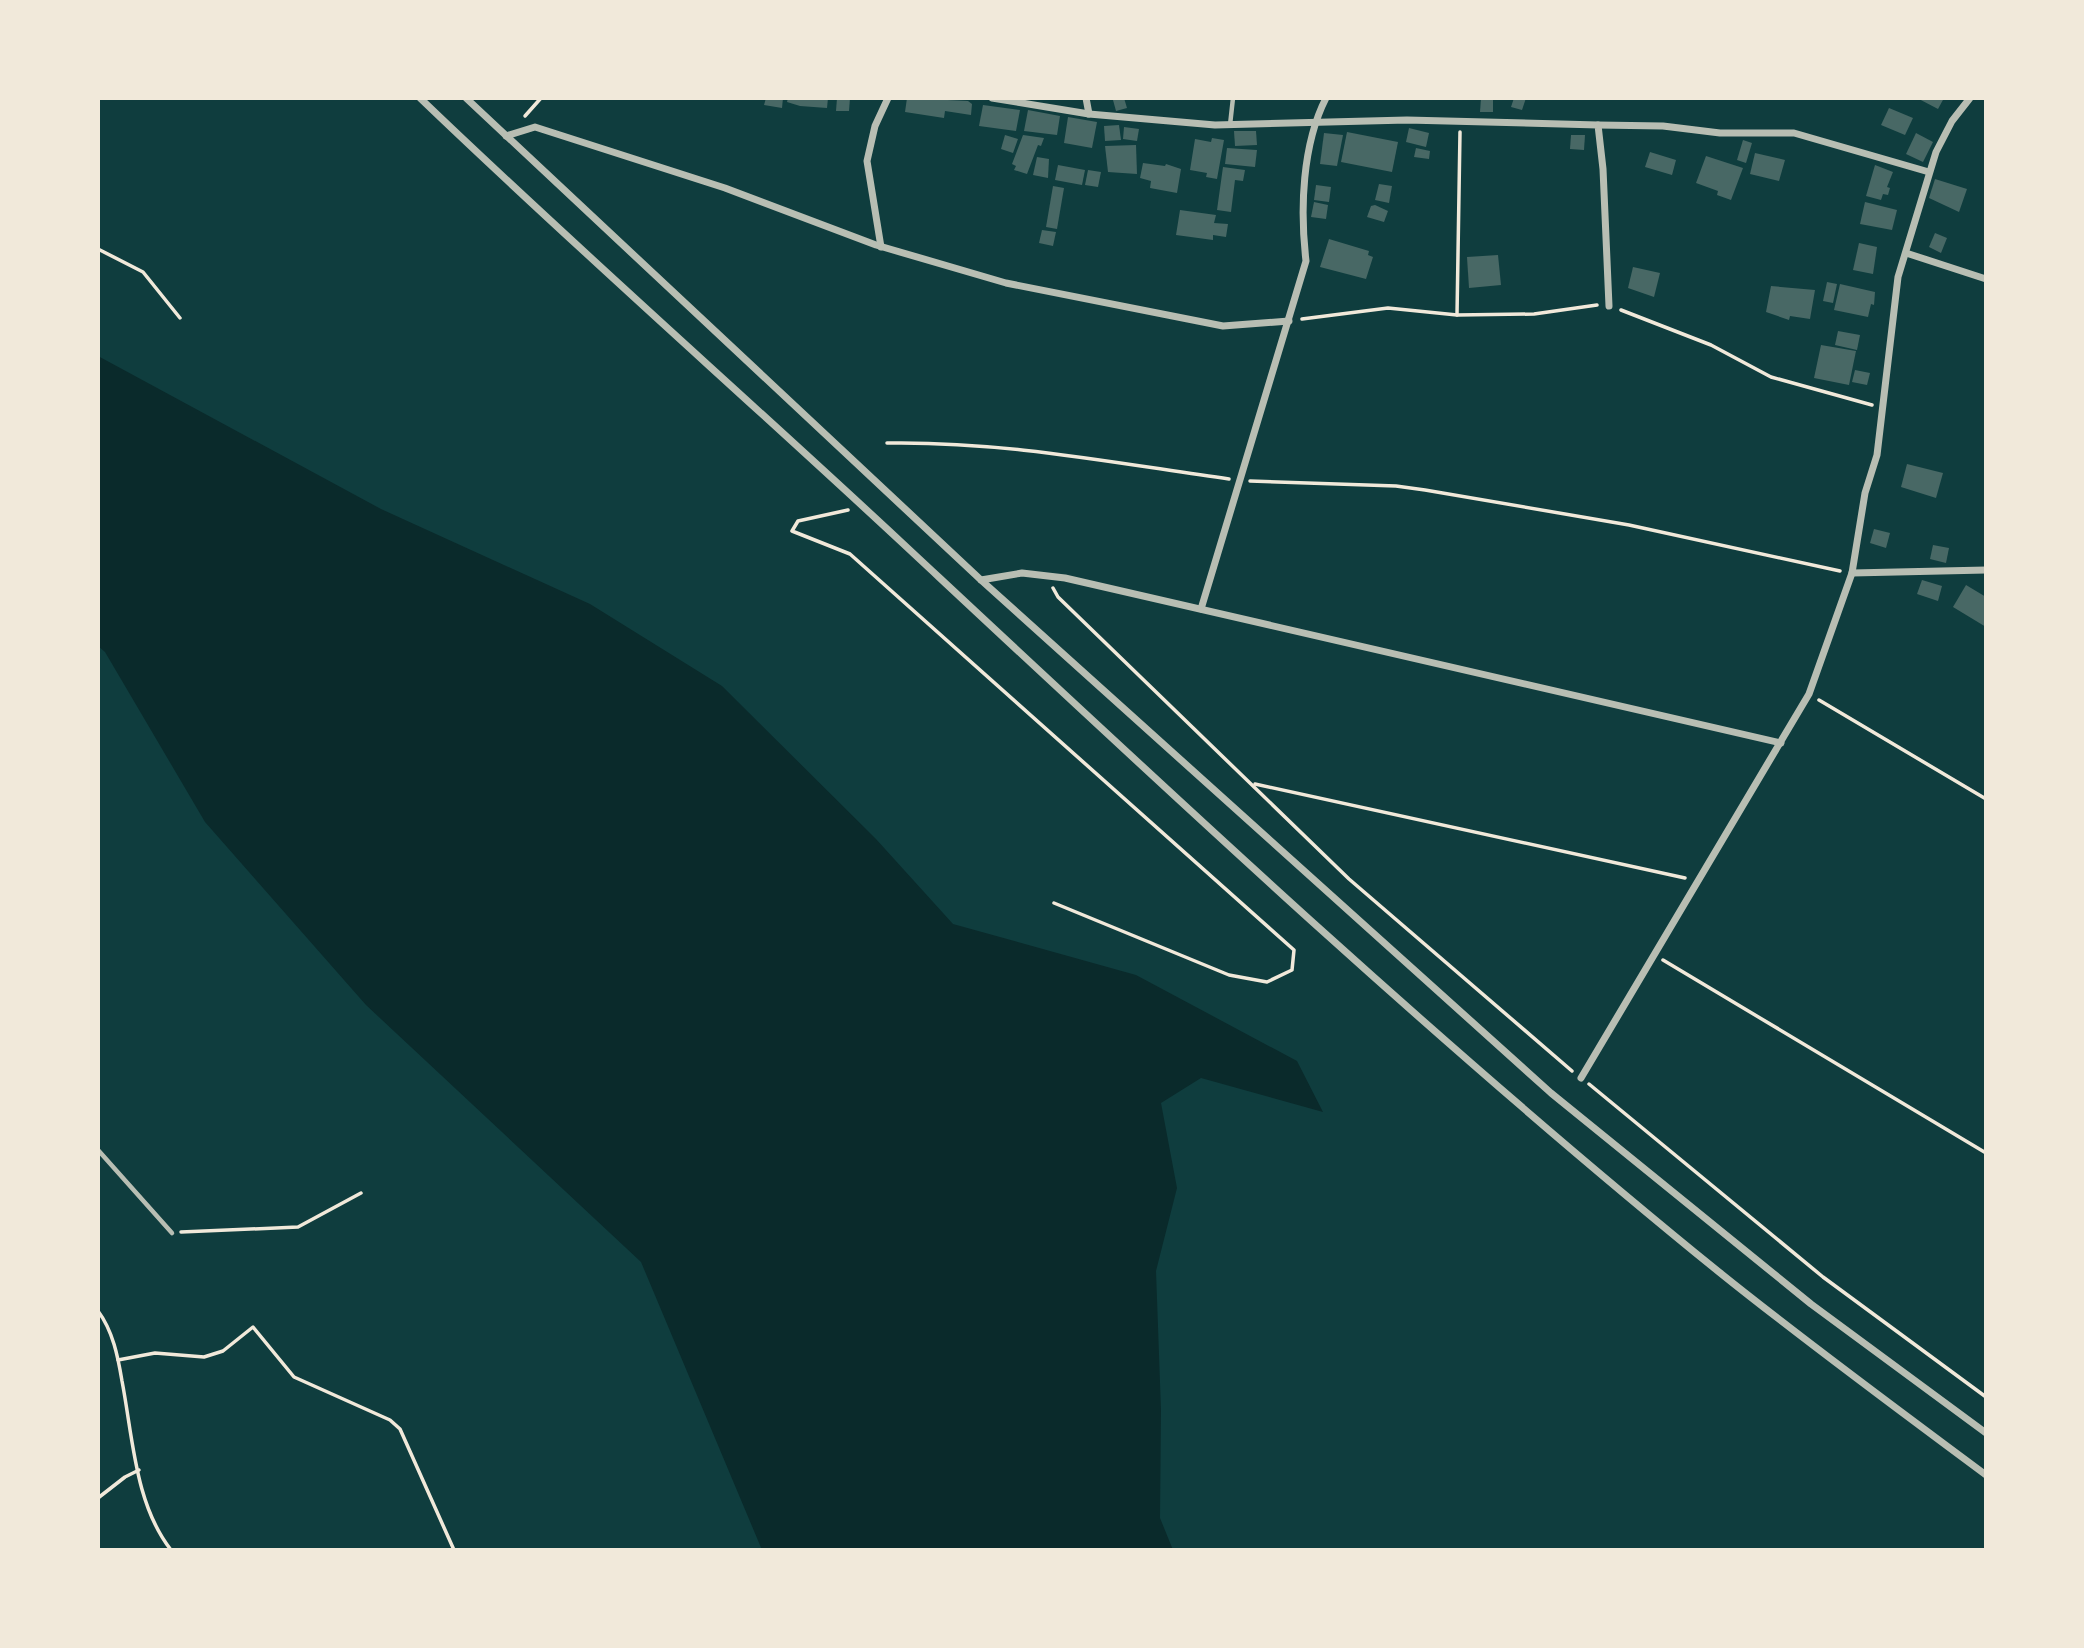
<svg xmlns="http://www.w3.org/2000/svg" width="2084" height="1648" font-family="'IBM Plex Serif',serif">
<rect width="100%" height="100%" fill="#0f3d3e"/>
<!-- water -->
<polygon fill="#0a2a2b" points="98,356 381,509 590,604 722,686 876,839 953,924 1136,975 1297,1061 1323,1112 1201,1078 1161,1103 1177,1188 1156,1271 1161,1410 1160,1518 1173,1550 762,1550 641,1262 366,1005 205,822 105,652 98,646"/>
<!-- building -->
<g fill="#486865">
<polygon points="766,98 783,98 782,108 764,105"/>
<polygon points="788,98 828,98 827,108 800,106 787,102"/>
<polygon points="837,98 850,98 849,111 836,111"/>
<polygon points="907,98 968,101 972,104 971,115 945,111 944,118 905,112"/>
<polygon points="1124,98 1127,108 1116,111 1113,100"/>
<polygon points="1481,98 1493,99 1493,112 1480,112"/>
<polygon points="1514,98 1526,98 1522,110 1511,107"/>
<polygon points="1917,98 1944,98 1938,109"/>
<polygon points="983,105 1020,110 1016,131 979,126"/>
<polygon points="1889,108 1913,118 1905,135 1881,125"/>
<polygon points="1028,110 1060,116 1057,135 1024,131"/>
<polygon points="1068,117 1097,122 1092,148 1064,143"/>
<polygon points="1119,125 1121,140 1105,141 1104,126"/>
<polygon points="1124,127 1139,129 1137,141 1123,139"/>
<polygon points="1409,128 1429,133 1426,147 1406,142"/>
<polygon points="1234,131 1256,131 1257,145 1235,146"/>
<polygon points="1347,132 1398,142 1392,172 1341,162"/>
<polygon points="1324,133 1343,135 1337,166 1320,164"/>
<polygon points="1916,133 1933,142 1923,162 1906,154"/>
<polygon points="1005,135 1018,139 1013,153 1001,149"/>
<polygon points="1023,135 1044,138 1041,146 1038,145 1027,174 1014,170 1016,166 1012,164"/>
<polygon points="1571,135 1585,135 1584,150 1570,149"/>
<polygon points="1212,138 1224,140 1217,179 1206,177 1207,173 1190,170 1195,139 1211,142"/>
<polygon points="1743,140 1752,143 1746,163 1737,160"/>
<polygon points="1136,145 1137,174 1108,172 1105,146"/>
<polygon points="1227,148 1257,150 1255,167 1225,164"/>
<polygon points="1416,148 1430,151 1429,159 1414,157"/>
<polygon points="1650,152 1676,160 1672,175 1645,167"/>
<polygon points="1755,153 1785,160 1779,181 1750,174"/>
<polygon points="1706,156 1743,168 1731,200 1717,195 1718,191 1696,183"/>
<polygon points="1037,157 1049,159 1048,178 1033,175"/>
<polygon points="1143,163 1165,166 1166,164 1181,169 1177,193 1150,188 1151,181 1140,178"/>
<polygon points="1058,165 1085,170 1082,185 1055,180"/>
<polygon points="1875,165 1893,172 1887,187 1890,188 1888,195 1883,194 1881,200 1866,196"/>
<polygon points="1223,167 1245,170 1243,181 1235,180 1231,212 1217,210"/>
<polygon points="1088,170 1101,172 1098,187 1085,185"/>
<polygon points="1935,179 1967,189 1959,212 1929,198"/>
<polygon points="1379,184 1392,186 1389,203 1375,200"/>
<polygon points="1316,185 1331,187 1329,202 1314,200"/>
<polygon points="1053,186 1064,188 1057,229 1046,227"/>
<polygon points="1314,202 1328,205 1326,219 1311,217"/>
<polygon points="1865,202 1897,210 1892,230 1860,224"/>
<polygon points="1375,205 1388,211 1384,222 1367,217 1371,206"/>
<polygon points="1180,210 1216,215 1214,223 1228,224 1226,237 1213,235 1213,240 1176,235"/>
<polygon points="1042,230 1056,232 1053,246 1039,243"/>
<polygon points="1935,233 1947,238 1941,253 1929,247"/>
<polygon points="1329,239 1369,251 1368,255 1373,257 1366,279 1320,267"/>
<polygon points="1859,243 1877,247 1873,274 1853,270"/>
<polygon points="1498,255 1501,285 1469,288 1467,257"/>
<polygon points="1633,267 1660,273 1654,297 1628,288"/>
<polygon points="1827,282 1837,284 1833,303 1823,301"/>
<polygon points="1840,284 1875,292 1874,305 1871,304 1868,317 1834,310"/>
<polygon points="1771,286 1815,290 1810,319 1790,316 1789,320 1766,312"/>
<polygon points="1838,331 1860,335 1857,350 1835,345"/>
<polygon points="1821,345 1856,351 1849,385 1814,378"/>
<polygon points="1855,370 1870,373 1867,385 1852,382"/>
<polygon points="1907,464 1943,473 1936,498 1901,487"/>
<polygon points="1874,529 1890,533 1886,548 1870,543"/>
<polygon points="1933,545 1949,548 1946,563 1930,559"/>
<polygon points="1922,580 1942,586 1938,601 1917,594"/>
<polygon points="1966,585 1986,597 1986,627 1953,607"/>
</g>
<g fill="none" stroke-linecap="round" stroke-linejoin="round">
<!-- path -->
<g stroke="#f1e9da" stroke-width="3.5">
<polyline points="525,116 541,98"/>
<polyline points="98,249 143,272 180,318"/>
<polyline points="1621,310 1711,345 1771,377 1872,405"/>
<polyline points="1457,315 1460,132"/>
<polyline points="1302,319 1388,308 1457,315 1534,314 1597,305"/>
<path d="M887 443C1002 441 1115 463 1229 479"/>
<polyline points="1250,481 1396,486 1425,490 1629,525 1840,571"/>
<polyline points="848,510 798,521 792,531 850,554 1294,950 1292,970 1267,982 1229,975 1054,903"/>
<polyline points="1053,588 1058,597 1349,879 1572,1071"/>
<polyline points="1819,700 1986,799"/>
<polyline points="1255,784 1685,878"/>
<polyline points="1663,960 1986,1153"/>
<polyline points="1589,1084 1823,1277 1986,1397"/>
<polyline points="181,1232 298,1227 361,1193"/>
<path d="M98 1311C113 1331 118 1357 122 1381 133 1438 135 1504 171 1550"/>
<polyline points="118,1360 155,1353 204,1357 223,1351 253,1327 294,1377 390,1420 400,1429 454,1550"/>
<polyline points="98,1498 125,1477 139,1470"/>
</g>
<!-- service -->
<g stroke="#b8beb3" stroke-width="4.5">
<polyline points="1230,125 1233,98"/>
<polyline points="98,1150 172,1233"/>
</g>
<!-- minor -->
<g stroke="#b8beb3" stroke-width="7">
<path d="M420 98C576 248 739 391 898 539 1166 789 1434 1041 1719 1272 1806 1342 1896 1408 1986 1475"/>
<polyline points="466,98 981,580 1551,1093 1811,1304 1986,1433"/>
<polyline points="992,98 1089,114 1215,125 1407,120 1598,125 1603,169 1609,306"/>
<polyline points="1086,98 1089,114"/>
<polyline points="1598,125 1663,126 1720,133 1794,133 1929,172"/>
<polyline points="506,136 535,127 725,188 876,245 1006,283 1223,326 1289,321"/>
<polyline points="881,247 867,161 875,126 888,98"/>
<polyline points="1906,253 1986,279"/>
<polyline points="1852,573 1986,570"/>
<polyline points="981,580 1022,573 1065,578 1781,743"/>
<path d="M1201 609 1306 261C1300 210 1302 145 1326 98"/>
<polyline points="1581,1078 1809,694 1852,573 1865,493 1877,455 1898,277 1936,152 1952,121 1970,98"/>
</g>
</g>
<!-- border -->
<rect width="2084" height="1648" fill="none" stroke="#f1e9da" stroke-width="200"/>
</svg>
